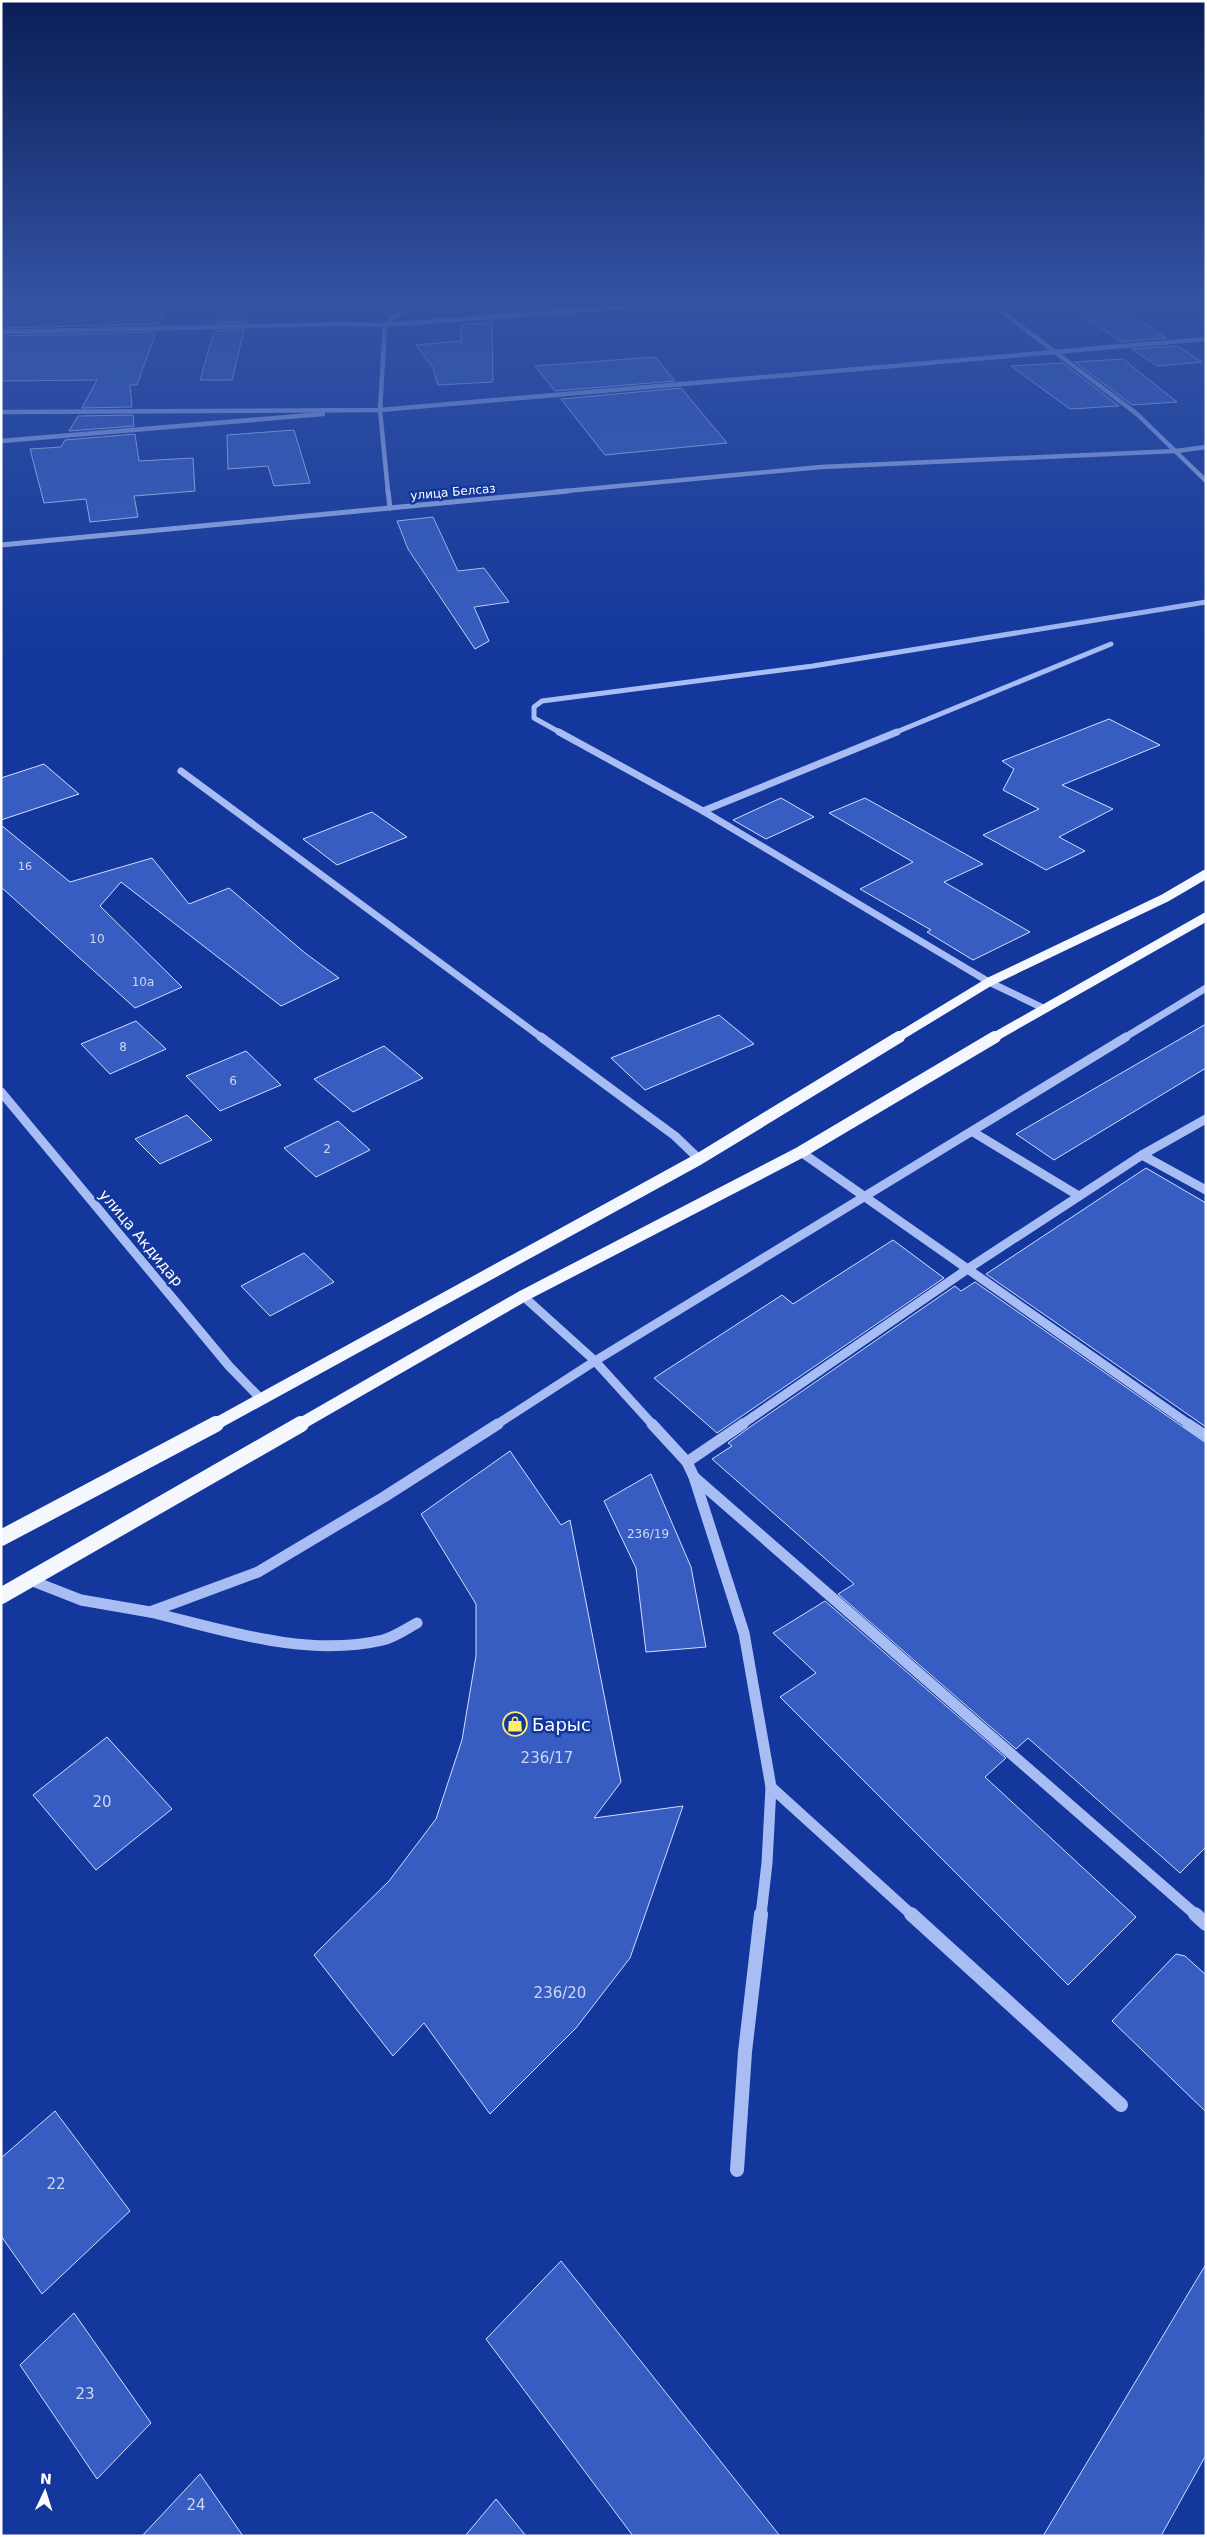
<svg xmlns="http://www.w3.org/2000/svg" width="1207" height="2537" font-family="'DejaVu Sans',sans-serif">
<rect width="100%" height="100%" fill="#13379c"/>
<!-- building -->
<g fill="#375dc2" stroke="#d1ddfd">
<polygon points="13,302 167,302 159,324 1,328 1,320"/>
<polygon points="222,302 250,302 246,322 216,323"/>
<polygon points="1087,302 1111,302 1166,338 1122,342 1079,313"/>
<polygon points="492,323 493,382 438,385 433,368 416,345 461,341 461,324"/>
<polygon points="244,330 232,380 200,380 214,331"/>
<polygon points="156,332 137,385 130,385 132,407 82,408 97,380 1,381 1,336"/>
<polygon points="1177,346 1202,362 1157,366 1132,349"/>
<polygon points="655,357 675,381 555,391 535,366"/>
<polygon points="1123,359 1177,402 1132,405 1075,362"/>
<polygon points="1063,363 1119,406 1070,409 1011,366"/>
<polygon points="681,388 727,443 605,455 561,399"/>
<polygon points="133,415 134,426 69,431 78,416"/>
<polygon points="294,430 310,483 274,486 268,466 228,469 227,435"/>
<polygon points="135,434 139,461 193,458 195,491 134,496 138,517 90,522 86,499 44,503 30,449 61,447 65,440"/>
<polygon points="433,517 458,571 484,568 509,602 474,607 489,641 475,649 408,549 397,521"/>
<polygon points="1109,719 1160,745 1062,785 1113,809 1059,837 1085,851 1046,870 983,835 1039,809 1003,790 1014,769 1002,761"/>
<polygon points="44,764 79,794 1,820 1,778"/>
<polygon points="781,798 814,817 766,839 733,820"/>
<polygon points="865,798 983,864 944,882 1030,932 973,960 927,932 931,930 860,889 913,862 829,813"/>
<polygon points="372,812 407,837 337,865 303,839"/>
<polygon points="1,825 70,882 152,858 189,904 229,888 305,953 339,978 281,1006 121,882 100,906 182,987 135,1008 1,887"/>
<polygon points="719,1015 754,1044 645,1090 611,1058"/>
<polygon points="136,1021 166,1049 110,1074 81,1044"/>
<polygon points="1206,1024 1206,1068 1054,1160 1016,1134"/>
<polygon points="384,1046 423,1078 353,1112 314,1079"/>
<polygon points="246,1051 281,1085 220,1111 186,1076"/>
<polygon points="187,1115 212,1140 160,1164 135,1139"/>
<polygon points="338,1121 370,1150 316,1177 284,1148"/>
<polygon points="1146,1168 1206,1203 1206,1427 986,1274"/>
<polygon points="893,1240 944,1278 717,1433 654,1378 782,1295 793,1304"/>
<polygon points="304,1253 334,1282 270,1316 241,1286"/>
<polygon points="975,1282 1206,1443 1206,1847 1180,1873 1028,1738 1016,1749 838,1594 854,1584 712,1459 732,1446 728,1443 750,1427 955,1286 961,1291"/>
<polygon points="510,1451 561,1525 570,1520 621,1782 594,1818 683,1806 630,1958 576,2028 490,2114 424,2023 393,2056 314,1955 389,1881 436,1819 462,1740 476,1656 476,1604 421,1514"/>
<polygon points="651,1474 691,1567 706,1647 646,1652 636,1568 604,1501"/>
<polygon points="825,1601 1006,1758 985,1777 1136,1917 1068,1985 780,1697 816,1673 773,1633"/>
<polygon points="107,1737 172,1809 96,1870 33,1795"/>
<polygon points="1176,1954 1185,1956 1206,1975 1206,2112 1112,2021"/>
<polygon points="55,2111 130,2211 42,2294 1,2236 1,2158"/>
<polygon points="561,2261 780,2536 633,2536 486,2339"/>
<polygon points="1206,2264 1206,2455 1161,2536 1043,2536"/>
<polygon points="74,2313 151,2423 97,2479 20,2365"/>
<polygon points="200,2474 243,2536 142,2536"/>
<polygon points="496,2499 526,2536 465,2536"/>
</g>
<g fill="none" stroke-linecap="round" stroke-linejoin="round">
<!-- minor-far5 -->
<g stroke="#a8bdf4" stroke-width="4.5">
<polyline points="989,302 1137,414 1206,481"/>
<polyline points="1,332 341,324 385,325 694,302"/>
<polyline points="1,412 380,410 1206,339"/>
<polyline points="1,441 323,414"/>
<polyline points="388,492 380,410 385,325 413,302"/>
<polyline points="555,492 821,467 1176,451 1206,447"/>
</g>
<!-- minor-far4 -->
<g stroke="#a8bdf4" stroke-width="5">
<polyline points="388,491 390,508"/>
<polyline points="1,545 568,491"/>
<polyline points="561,733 534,718 534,707 542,701 813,666 1206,602"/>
<polyline points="894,733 1111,644"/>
</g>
<!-- minor-far3 -->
<g stroke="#a8bdf4" stroke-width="7">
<polyline points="559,732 703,811 989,982 1043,1008"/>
<polyline points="181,771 542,1038"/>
<polyline points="703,811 897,732"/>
<polyline points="1124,1038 1206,988"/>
</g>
<!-- minor-far2 -->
<g stroke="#a8bdf4" stroke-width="9">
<polyline points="541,1037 675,1136 699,1159"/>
<polyline points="1,1092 229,1366 261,1399"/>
<polyline points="1206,1119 1142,1155 1206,1190"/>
<polyline points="973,1132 1079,1196"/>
<polyline points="801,1152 1190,1425"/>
<polyline points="523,1296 595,1361 653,1425"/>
<polyline points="496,1425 595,1361 1126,1037"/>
<polyline points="741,1425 969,1268 1142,1155"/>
</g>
<!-- minor-far1 -->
<g stroke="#a8bdf4" stroke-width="11">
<polyline points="652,1424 687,1462 694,1477 744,1633 771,1787 767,1863 761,1915"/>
<polyline points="1188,1424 1206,1436"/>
<polyline points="687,1462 743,1424"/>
<polyline points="694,1477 1196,1915"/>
<polyline points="30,1580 81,1600 150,1612 258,1572 384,1497 498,1424"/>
<path d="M150 1612C224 1630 306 1658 383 1640 395 1637 406 1629 417 1623"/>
<polyline points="771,1787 912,1915"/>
</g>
<!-- minor -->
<g stroke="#a8bdf4" stroke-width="14">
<polyline points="911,1914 1121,2105"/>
<polyline points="1195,1914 1206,1924"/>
<polyline points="737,2170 745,2052 761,1914"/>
</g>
<!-- major-far2 -->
<g stroke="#f5f7ff" stroke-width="9">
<polyline points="897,1038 989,982 1165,898 1206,874"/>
<polyline points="993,1038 1206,917"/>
</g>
<!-- major-far1 -->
<g stroke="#f5f7ff" stroke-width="12">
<polyline points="214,1425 699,1159 899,1037"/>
<polyline points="299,1425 523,1296 801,1152 995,1037"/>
</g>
<!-- major -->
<g stroke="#f5f7ff" stroke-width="16">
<polyline points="1,1538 216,1424"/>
<polyline points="1,1596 301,1424"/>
</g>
</g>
<!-- sky -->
<linearGradient id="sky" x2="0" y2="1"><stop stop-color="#0a1e56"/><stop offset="0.46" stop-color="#3353a4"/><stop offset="1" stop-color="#3353a4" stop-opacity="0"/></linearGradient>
<rect width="1207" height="657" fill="url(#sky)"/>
<!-- icons -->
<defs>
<g id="shop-ring" transform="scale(1.25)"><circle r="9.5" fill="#13379c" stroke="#ffee6b" stroke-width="1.5"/><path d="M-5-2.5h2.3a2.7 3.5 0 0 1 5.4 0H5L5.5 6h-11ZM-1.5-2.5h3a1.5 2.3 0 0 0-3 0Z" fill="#ffee6b"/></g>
</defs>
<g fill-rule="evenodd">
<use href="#shop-ring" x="515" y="1724"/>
</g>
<g text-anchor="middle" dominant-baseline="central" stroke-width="5" stroke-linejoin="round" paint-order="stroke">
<!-- far-number labels -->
<g font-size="11" fill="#cdd6f0">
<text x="25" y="866">16</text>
</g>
<!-- far-street labels -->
<g font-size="12" fill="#fff" stroke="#13379c">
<text transform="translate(453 492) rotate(-5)">улица Белсаз</text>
</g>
<!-- number labels -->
<g font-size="12" fill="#cdd6f0">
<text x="97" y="939">10</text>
<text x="143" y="982">10а</text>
<text x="123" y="1047">8</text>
<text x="233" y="1081">6</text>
<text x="327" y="1149">2</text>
<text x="648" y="1534">236/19</text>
</g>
<!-- street labels -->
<g font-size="15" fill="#fff" stroke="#13379c">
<text transform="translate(141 1238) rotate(50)">улица Акдидар</text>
</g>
<!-- near-number labels -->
<g font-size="15" fill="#cdd6f0">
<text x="547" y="1758">236/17</text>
<text x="102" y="1802">20</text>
<text x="560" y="1993">236/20</text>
<text x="56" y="2184">22</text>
<text x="85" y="2394">23</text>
<text x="196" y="2505">24</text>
</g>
<!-- near-poi labels -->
<g font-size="18" fill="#fff" stroke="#13379c" text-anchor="start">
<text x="532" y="1724">Барыс</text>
</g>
</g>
<!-- border -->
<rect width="1207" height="2537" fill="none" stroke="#ffffff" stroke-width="5"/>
<!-- north arrow -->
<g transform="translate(45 2492) rotate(4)" stroke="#13379c" stroke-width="4" paint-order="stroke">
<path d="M0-4L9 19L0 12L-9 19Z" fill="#ffffff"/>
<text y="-8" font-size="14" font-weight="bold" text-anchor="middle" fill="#ffffff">N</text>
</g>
</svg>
